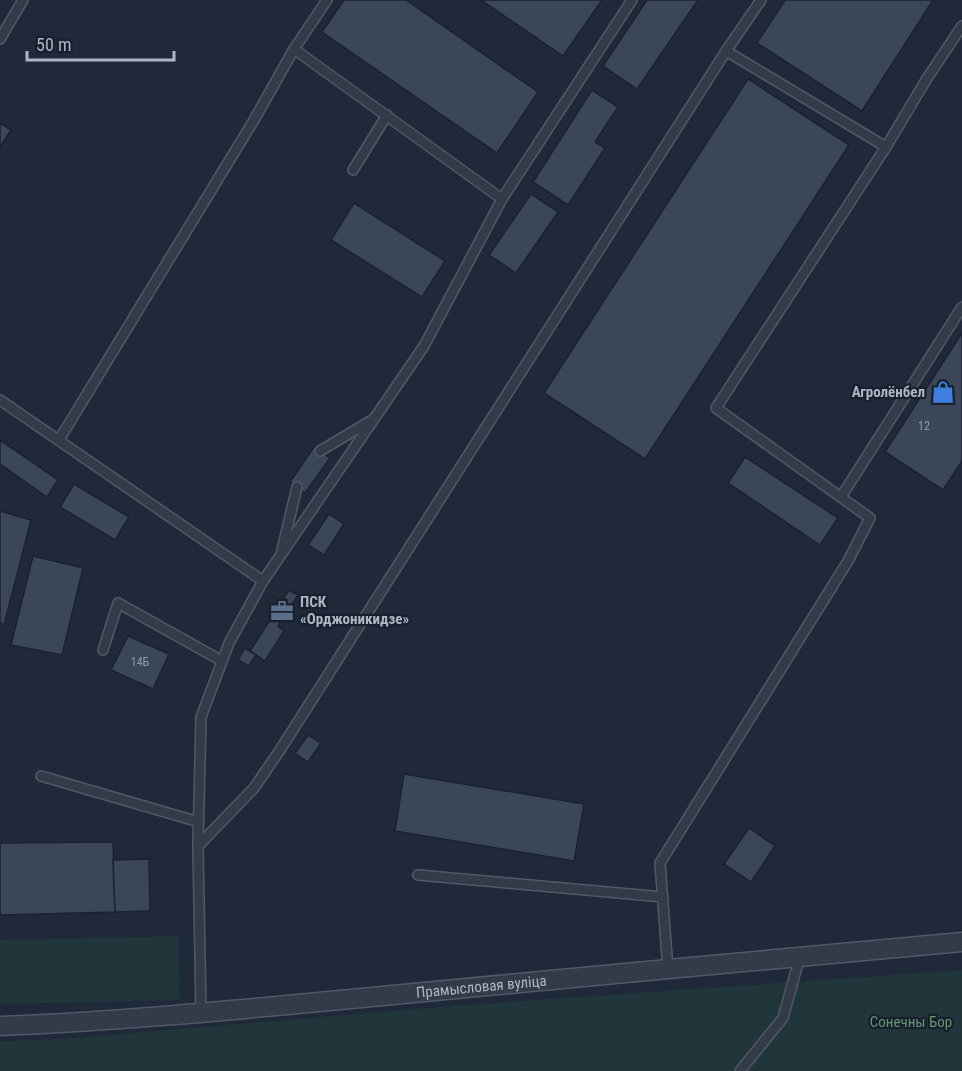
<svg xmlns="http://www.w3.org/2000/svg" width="962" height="1071" font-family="'Roboto Condensed',sans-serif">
<rect width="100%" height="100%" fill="#1f2939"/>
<!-- green -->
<g fill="#21363a">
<polygon points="178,936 180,1000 0,1004 0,940"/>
<polygon points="962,970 962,1071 0,1071 0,1041 61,1039 452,1006"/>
</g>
<!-- building -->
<g fill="#3b4759" stroke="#1a2230" stroke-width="1.5">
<polygon points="344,0 406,0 538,92 497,153 322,32"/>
<polygon points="481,0 602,0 563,56"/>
<polygon points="647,0 698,0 637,89 603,66"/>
<polygon points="785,0 933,0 862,111 757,43"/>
<polygon points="748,79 849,145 645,459 544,393"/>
<polygon points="592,90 618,107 595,142 605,148 568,205 533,182"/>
<polygon points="0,123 11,130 0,147"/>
<polygon points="531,194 558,212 516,273 489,255"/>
<polygon points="354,203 445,261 422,297 331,240"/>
<polygon points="962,333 962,461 943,490 885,452"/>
<polygon points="0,440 58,480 47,497 0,464"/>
<polygon points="314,447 330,458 305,493 290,482"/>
<polygon points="745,457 838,518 820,545 728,483"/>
<polygon points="74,484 129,517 115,540 60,507"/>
<polygon points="0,511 31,520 4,625 0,623"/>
<polygon points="329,514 344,524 324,555 308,545"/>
<polygon points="33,556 83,568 62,655 11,645"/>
<polygon points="289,590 298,595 278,626 284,631 265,661 250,651"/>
<polygon points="128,636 169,654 153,689 111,670"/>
<polygon points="245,648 256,655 249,666 238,660"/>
<polygon points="308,735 321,743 308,762 295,753"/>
<polygon points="404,774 584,804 574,861 395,831"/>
<polygon points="749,828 775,846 751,882 724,864"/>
<polygon points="113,842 115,912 0,915 0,843"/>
<polygon points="149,859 150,911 115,912 113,860"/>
</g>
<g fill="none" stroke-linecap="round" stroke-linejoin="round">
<!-- lane casing -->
<g stroke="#505967" stroke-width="12">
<g id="lane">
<polyline points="0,39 23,0"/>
<polyline points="294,49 502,199"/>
<polyline points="726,51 886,147"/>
<polyline points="353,170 387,115"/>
<polyline points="0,400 263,581"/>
<polyline points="59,440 254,120 294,49 327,0"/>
<polyline points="320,451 372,420"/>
<polyline points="841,497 962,307"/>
<polyline points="282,550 297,487"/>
<polyline points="103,650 118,603 222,661"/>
<polyline points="41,776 199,822"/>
<polyline points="198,846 254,788 280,750 726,51 761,0"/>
<polyline points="418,875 663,897"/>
<polyline points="668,970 660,863 848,561 870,518 716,408 886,147 926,80 962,26"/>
<polyline points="201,1013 198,846 201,717 229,643 263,581 424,346 502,199 632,0"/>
<polyline points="740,1071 783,1018 800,956"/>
</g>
</g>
<!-- street casing -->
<g stroke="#505967" stroke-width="21">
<g id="street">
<path id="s1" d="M0 1026C128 1021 255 1008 382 996 575 978 769 959 962 942"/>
</g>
</g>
<!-- lane -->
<use href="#lane" stroke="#333b49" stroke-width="9"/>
<!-- street -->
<use href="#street" stroke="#333b49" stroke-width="18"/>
</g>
<!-- icons -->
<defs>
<g id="shop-bare" transform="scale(1.8)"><path d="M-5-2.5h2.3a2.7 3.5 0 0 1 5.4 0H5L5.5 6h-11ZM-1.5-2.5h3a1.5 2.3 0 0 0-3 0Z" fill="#3f7fe0" stroke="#18202e" stroke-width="2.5" paint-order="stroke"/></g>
<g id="office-bare" transform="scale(1.8)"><path d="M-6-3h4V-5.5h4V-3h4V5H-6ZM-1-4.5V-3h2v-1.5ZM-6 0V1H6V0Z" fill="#5c6f8a" stroke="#18202e" stroke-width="2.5" paint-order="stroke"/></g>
</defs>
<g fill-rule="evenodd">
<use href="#shop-bare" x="943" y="392"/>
<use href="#office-bare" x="282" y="611"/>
</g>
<g text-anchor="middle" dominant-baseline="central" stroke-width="4.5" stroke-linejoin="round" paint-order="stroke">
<!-- number labels -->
<g font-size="12" fill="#909aab">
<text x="924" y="426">12</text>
<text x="140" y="662">14Б</text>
</g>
<!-- poi labels -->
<g font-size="15" font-weight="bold" fill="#adb6c6" stroke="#18202e" text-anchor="end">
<text x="925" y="392">Агролёнбел</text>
<text x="300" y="602" text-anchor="start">ПСК<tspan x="300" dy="17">«Орджоникидзе»</tspan></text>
</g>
<!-- street labels -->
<g font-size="15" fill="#adb6c6" stroke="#18202e">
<text stroke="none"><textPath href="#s1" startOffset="483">Прамысловая вуліца</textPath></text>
</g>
<!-- park labels -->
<g font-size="15" fill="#639871" stroke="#18202e">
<text x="911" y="1022">Сонечны Бор</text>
</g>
</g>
<!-- scale -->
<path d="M27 51v9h147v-9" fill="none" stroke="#adb6c6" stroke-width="3"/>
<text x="36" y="51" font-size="18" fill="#adb6c6" stroke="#18202e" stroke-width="4.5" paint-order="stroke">50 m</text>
</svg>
